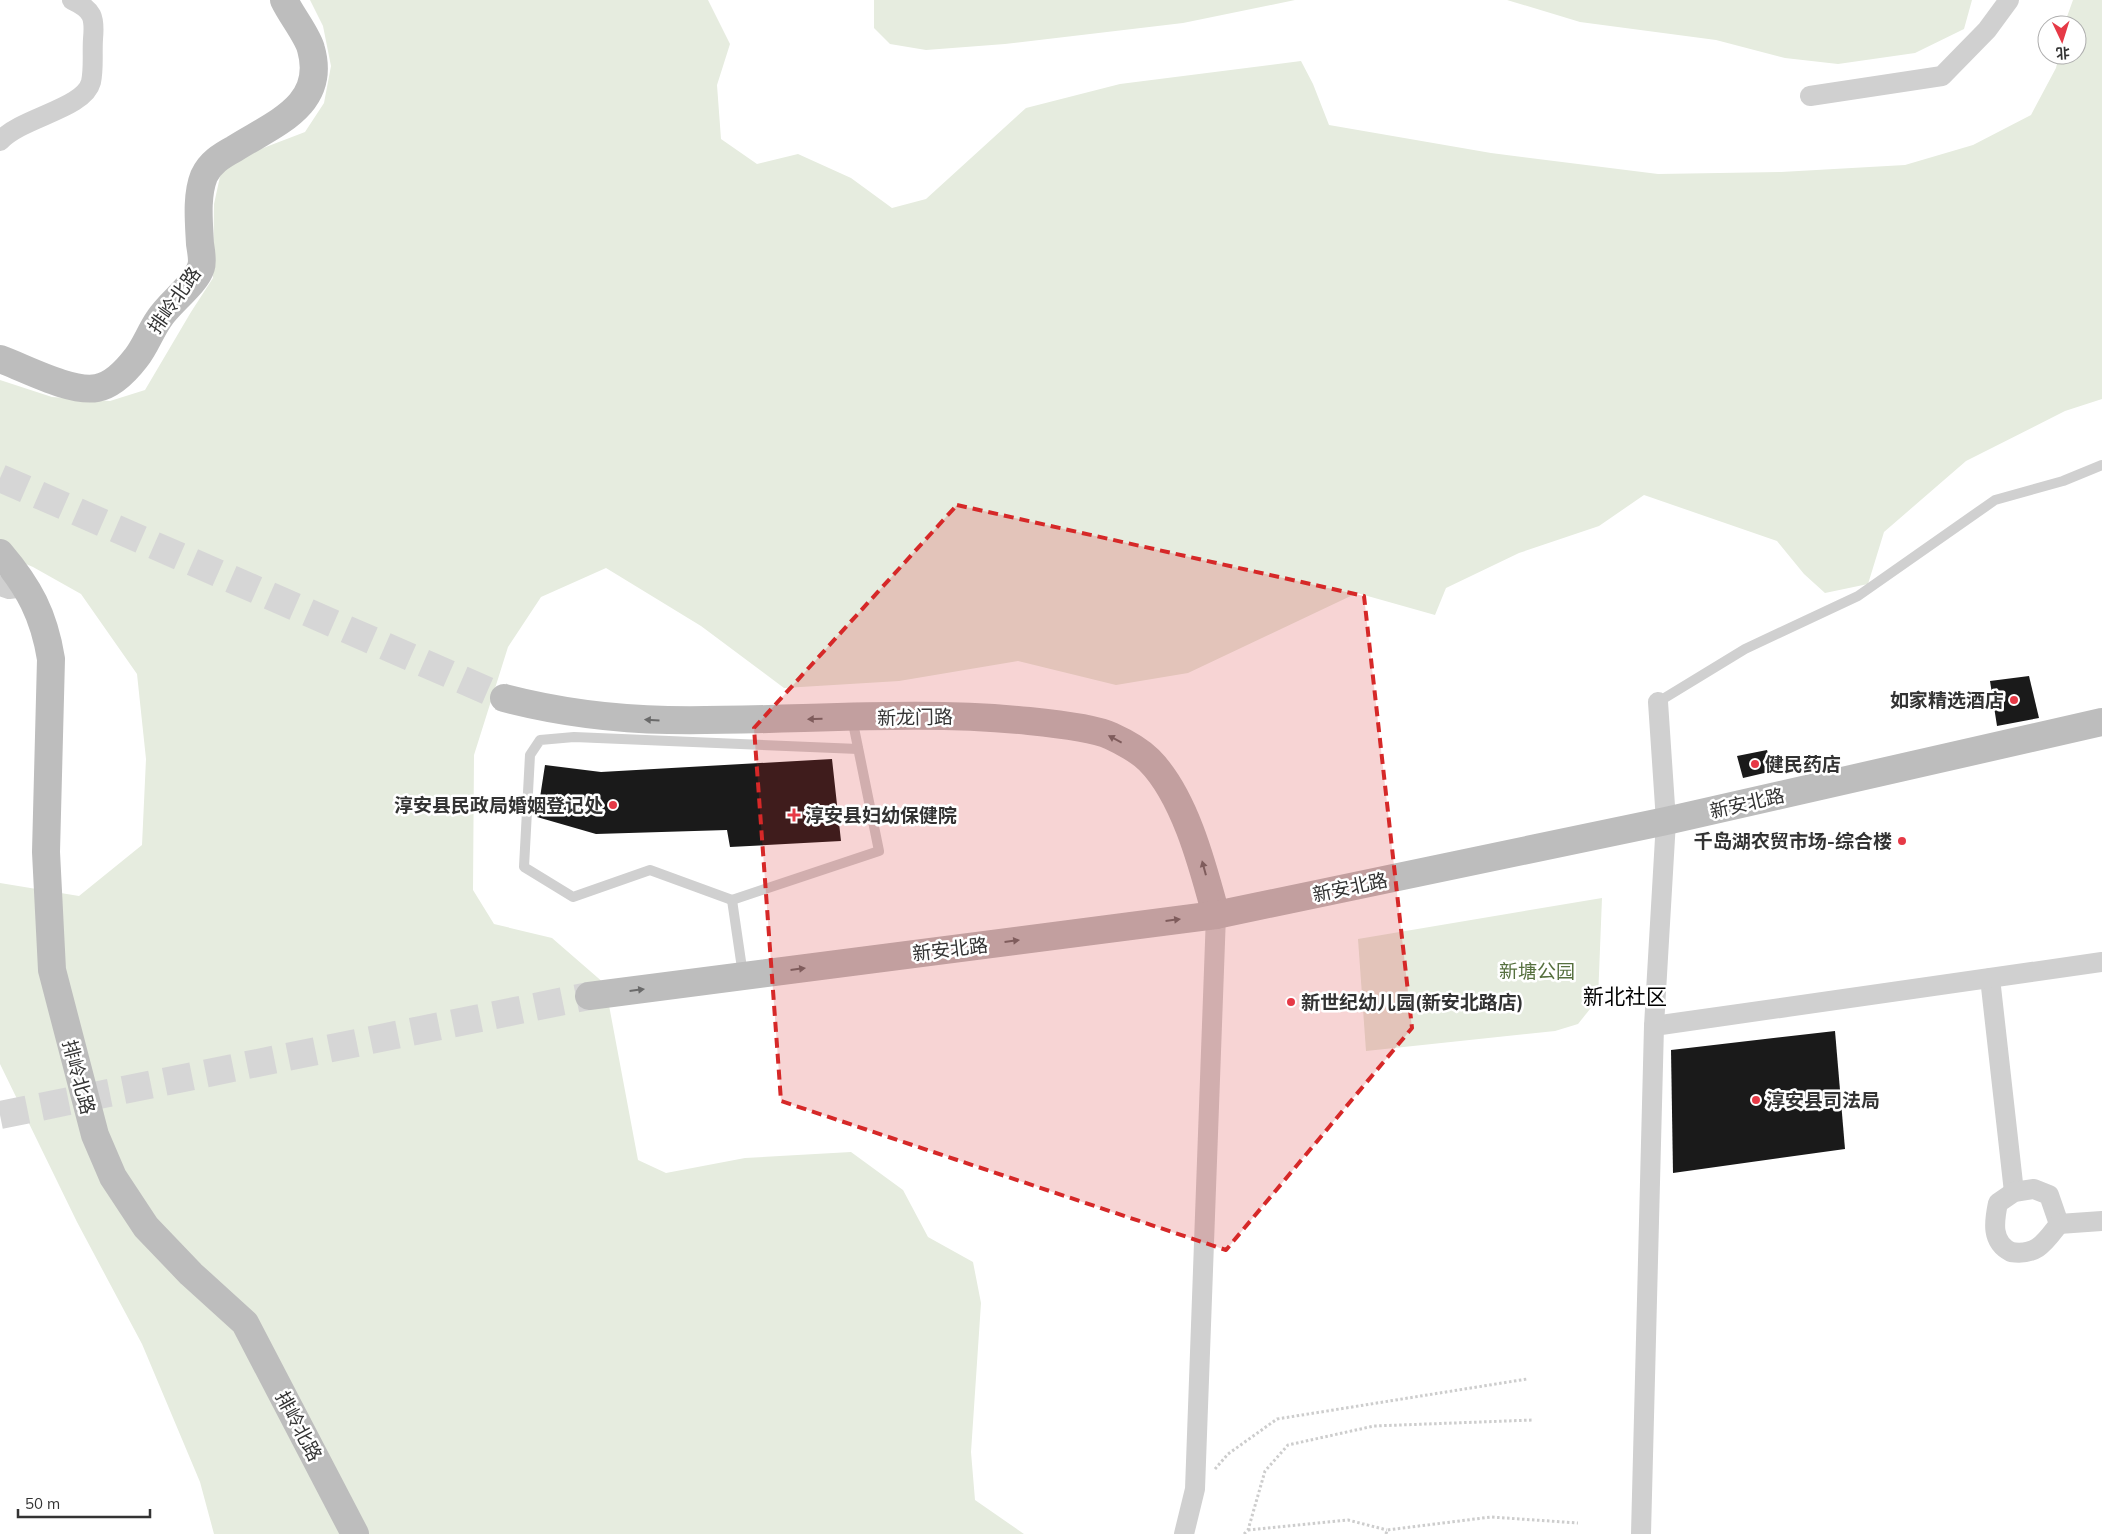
<svg xmlns="http://www.w3.org/2000/svg" width="2102" height="1534" font-family="Mulish,'Noto Sans SC',sans-serif">
<rect width="100%" height="100%" fill="#fff"/>
<!-- green -->
<g fill="#e6ecdf">
<polygon points="310,0 708,0 730,44 717,85 721,139 757,164 798,154 851,178 892,208 926,199 1026,108 1120,84 1301,61 1313,84 1329,125 1491,153 1658,174 1781,172 1905,165 1973,145 2031,115 2056,68 2059,55 2077,55 2077,25 2064,25 2073,0 2102,0 2102,399 2065,411 1966,461 1884,532 1868,584 1825,593 1804,574 1777,541 1644,495 1599,526 1519,553 1446,588 1435,615 1357,593 1188,673 1116,685 1018,661 899,681 784,688 701,626 606,568 541,597 508,647 474,755 473,890 494,924 552,938 605,984 638,1160 666,1173 745,1158 851,1152 903,1190 928,1237 973,1262 981,1303 971,1452 975,1500 1024,1534 214,1534 200,1482 142,1344 77,1222 0,1064 0,883 79,896 142,845 146,759 137,674 81,594 33,567 0,553 0,380 52,397 110,401 145,390 191,312 213,278 214,204 221,172 258,150 305,132 324,103 331,66 323,26"/>
<polygon points="874,0 1295,0 1183,23 1005,44 926,50 890,44 874,28"/>
<polygon points="1507,0 1972,0 1964,29 1915,53 1838,64 1785,58 1716,40 1580,22"/>
<polygon points="1602,898 1598,999 1578,1024 1555,1031 1366,1051 1358,939"/>
</g>
<!-- building -->
<g fill="#1a1a1a">
<polygon points="2029,676 2039,718 1997,726 1990,681"/>
<polygon points="1767,750 1773,771 1743,778 1737,756"/>
<polygon points="832,759 841,841 730,847 727,830 596,834 537,817 545,765 601,772"/>
<polygon points="1835,1031 1845,1149 1673,1173 1671,1050"/>
</g>
<g fill="none" stroke-linecap="round" stroke-linejoin="round">
<!-- secondary-tunnel -->
<g stroke="#d6d6d6" stroke-width="28" stroke-dasharray="28 14" stroke-linecap="butt">
<polyline points="0,478 504,698"/>
<polyline points="0,1115 589,996"/>
</g>
<!-- path -->
<g stroke="#cdcdcd" stroke-width="3" stroke-dasharray="2.5 2.5" stroke-linecap="butt">
<polyline points="1215,1469 1228,1454 1277,1419 1527,1379"/>
<polyline points="1248,1530 1348,1520 1387,1530"/>
<polyline points="1244,1534 1248,1530 1265,1471 1288,1445 1374,1426 1533,1420"/>
<polyline points="1386,1534 1387,1530 1491,1517 1578,1523"/>
</g>
<!-- lane -->
<g stroke="#d0d0d0" stroke-width="10">
<polyline points="1658,702 1745,649 1858,596 1995,500 2063,481 2102,465"/>
<polyline points="732,900 650,870 573,897 524,867 530,755 540,740 574,737 858,749"/>
<polyline points="743,975 732,900 879,851 852,718"/>
</g>
<!-- street -->
<g stroke="#d0d0d0" stroke-width="20">
<polyline points="1810,96 1942,76 1987,30 2009,0"/>
<path d="M0 141C22 117 84 109 91 82 94 68 92 53 93 39 95 17 93 10 72 0"/>
<polyline points="0,586 9,589 24,587"/>
<polyline points="1990,978 2014,1192"/>
<polyline points="1654,1026 2102,962"/>
<path d="M2034 1189 2049 1195 2059 1224C2045 1242 2037 1256 2011 1252 1991 1242 1994 1222 1998 1203L2014 1192Z"/>
<polyline points="2059,1224 2102,1221"/>
<polyline points="1184,1534 1195,1489 1216,915"/>
<polyline points="1641,1534 1654,1026 1666,821 1658,702"/>
</g>
<!-- secondary -->
<g stroke="#bdbdbd" stroke-width="28">
<path d="M0 359C25 368 71 393 97 388 113 385 126 371 136 358 145 347 150 332 159 319 169 303 196 284 201 267 203 261 201 250 200 244 199 223 196 196 204 176 210 163 221 156 234 149 273 124 327 106 311 49 308 36 291 15 284 0"/>
<path d="M0 553C29 587 44 615 51 659L46 852 52 970 95 1135 113 1177 146 1227 191 1274 245 1323 355 1534"/>
<path d="M504 698C558 712 613 719 668 720 788 722 910 709 1029 721 1049 723 1094 728 1111 736 1122 741 1140 751 1149 760 1185 796 1203 867 1216 915"/>
<polyline points="589,996 1216,915 1666,821 2102,722"/>
</g>
</g>
<!-- one-way arrows -->
<defs><path id="oneway-solid" d="M-6-.8H1V-3.2L6.5 0L1 3.2V.8H-6Z" transform="scale(1.25)"/></defs>
<g fill="#6a6a6a">
<use href="#oneway-solid" transform="translate(815 719) rotate(179)"/>
<use href="#oneway-solid" transform="translate(652 720) rotate(-177)"/>
<use href="#oneway-solid" transform="translate(1115 739) rotate(-152)"/>
<use href="#oneway-solid" transform="translate(1204 868) rotate(-105)"/>
<use href="#oneway-solid" transform="translate(1173 920) rotate(-7)"/>
<use href="#oneway-solid" transform="translate(1012 941) rotate(-7)"/>
<use href="#oneway-solid" transform="translate(798 969) rotate(-7)"/>
<use href="#oneway-solid" transform="translate(637 990) rotate(-7)"/>
</g>
<!-- marked area -->
<path fill="#d62828" fill-opacity="0.2" stroke="#d62828" stroke-width="4" stroke-dasharray="10 6" stroke-linejoin="round" d="M957 505 1364 596 1412 1028 1226 1250 781 1101 754 728Z"/>
<!-- markers -->
<g fill="#e63946" stroke="#fff" stroke-width="2">
<circle cx="2014" cy="700" r="5"/>
<circle cx="1755" cy="764" r="5"/>
<circle cx="613" cy="805" r="5"/>
<path d="M791.5 807.5h5v5h5v5h-5v5h-5v-5h-5v-5h5z"/>
<circle cx="1902" cy="841" r="5"/>
<circle cx="1291" cy="1002" r="5"/>
<circle cx="1756" cy="1100" r="5"/>
</g>
<g text-anchor="middle" dominant-baseline="central" stroke-width="5" stroke-linejoin="round" paint-order="stroke">
<!-- street labels -->
<g font-size="19" fill="#333" stroke="#fff">
<text transform="translate(174 300) rotate(-55)">排岭北路</text>
<text transform="translate(915 717) rotate(-1)">新龙门路</text>
<text transform="translate(1747 803) rotate(-13)">新安北路</text>
<text transform="translate(1350 887) rotate(-12)">新安北路</text>
<text transform="translate(950 949) rotate(-7)">新安北路</text>
<text transform="translate(79 1077) rotate(75)">排岭北路</text>
<text transform="translate(299 1426) rotate(62)">排岭北路</text>
</g>
<!-- poi labels -->
<g font-size="19" font-weight="bold" fill="#333" stroke="#fff" text-anchor="start">
<text x="2004" y="700" text-anchor="end">如家精选酒店</text>
<text x="1765" y="764">健民药店</text>
<text x="603" y="805" text-anchor="end">淳安县民政局婚姻登记处</text>
<text x="805" y="815">淳安县妇幼保健院</text>
<text x="1892" y="841" text-anchor="end">千岛湖农贸市场-综合楼</text>
<text x="1301" y="1002">新世纪幼儿园(新安北路店)</text>
<text x="1766" y="1100">淳安县司法局</text>
</g>
<!-- park labels -->
<g font-size="19" fill="#56703f" stroke="#fff">
<text x="1537" y="971">新塘公园</text>
</g>
<!-- quarter labels -->
<g font-size="21" fill="#000" stroke="#fff">
<text x="1625" y="996">新北社区</text>
</g>
</g>
<!-- north arrow -->
<g transform="translate(2062 40) rotate(176)"><circle r="24" fill="#ffffff" stroke="#adadad"/>
<path d="M0-4L9 19L0 12L-9 19Z" fill="#e63946"/>
<text y="-8" font-size="14" font-weight="bold" text-anchor="middle" fill="#333333">北</text>
</g>
<!-- scale -->
<path d="M18 1509v8h132v-8" fill="none" stroke="#333333" stroke-width="2.5"/>
<text x="25" y="1509" font-size="15" fill="#333333" stroke="#ffffff" stroke-width="4" paint-order="stroke">50 m</text>
</svg>
